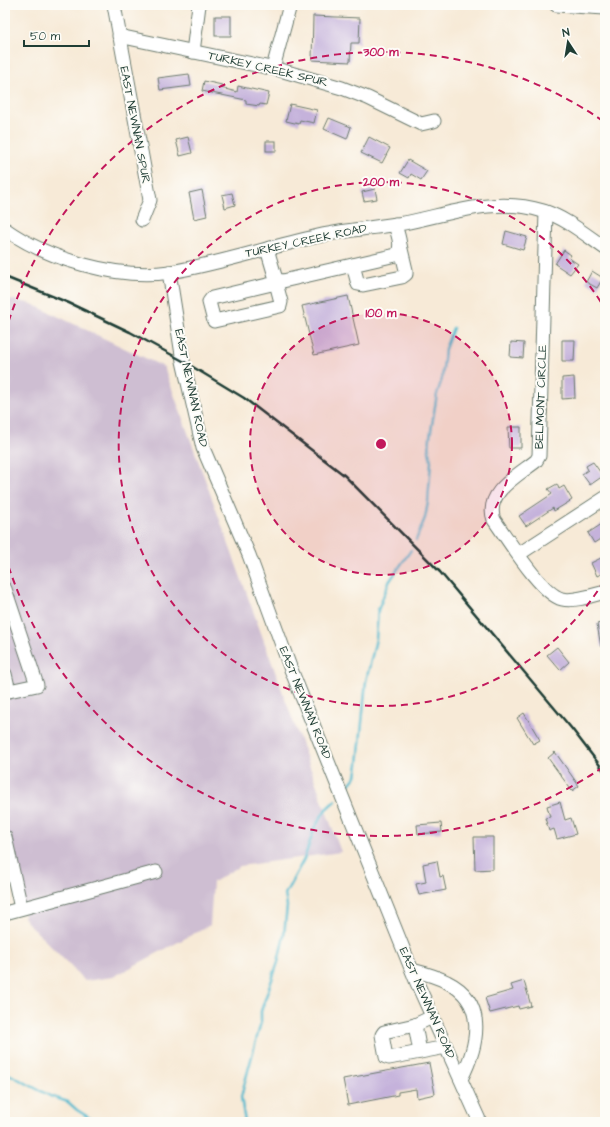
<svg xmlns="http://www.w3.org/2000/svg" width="610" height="1127" font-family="'Architects Daughter',sans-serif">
<rect width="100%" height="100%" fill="#fdfcf7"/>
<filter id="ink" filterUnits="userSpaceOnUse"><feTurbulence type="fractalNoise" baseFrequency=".025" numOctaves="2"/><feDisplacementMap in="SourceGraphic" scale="8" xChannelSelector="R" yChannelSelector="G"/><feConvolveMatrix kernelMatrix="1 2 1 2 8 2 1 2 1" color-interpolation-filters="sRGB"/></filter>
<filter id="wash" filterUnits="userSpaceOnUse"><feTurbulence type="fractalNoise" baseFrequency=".012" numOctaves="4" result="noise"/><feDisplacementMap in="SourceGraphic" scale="16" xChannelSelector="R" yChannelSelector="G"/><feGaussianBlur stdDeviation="0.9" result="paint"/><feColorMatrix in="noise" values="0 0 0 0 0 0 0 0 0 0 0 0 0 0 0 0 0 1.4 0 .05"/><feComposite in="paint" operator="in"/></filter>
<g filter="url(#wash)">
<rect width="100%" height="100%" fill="#f7ead7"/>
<!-- industrial -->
<polygon fill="#cebed2" points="5,298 32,304 164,367 341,852 240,866 213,882 210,925 113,977 85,981 25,920 5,838"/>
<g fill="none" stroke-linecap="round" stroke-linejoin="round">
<!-- stream -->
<g stroke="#52bacf" stroke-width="2.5">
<polyline points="416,540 425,518 428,502 431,461 429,451 430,437 437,394 442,379 445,349 453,328"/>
<polyline points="346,788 356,776 358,764 366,681 376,639 378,610 389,582 411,550"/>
<polyline points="5,1072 50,1096 68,1102 77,1110 96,1122"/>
<polyline points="245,1122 241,1097 261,1022 261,1011 278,962 284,935 287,906 285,894 304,859 315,827 326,809 336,800"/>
</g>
</g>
<g id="blocks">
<!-- building -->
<g fill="#c5b2db">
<rect x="215" y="16" width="16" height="20"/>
<polygon points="313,16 360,18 359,43 351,43 350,62 312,60"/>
<polygon points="189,74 191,86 160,90 158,78"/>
<polygon points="204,81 222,85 221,88 237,92 238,86 269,93 266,105 260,104 259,106 246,104 246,100 202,91"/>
<polygon points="290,104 317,110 314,123 300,120 299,124 286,121"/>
<polygon points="329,118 351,127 347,139 324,129"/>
<polygon points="188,137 192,153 180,156 176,140"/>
<polygon points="369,137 390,148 382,163 361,153"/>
<rect x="266" y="141" width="10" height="10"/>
<polygon points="408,160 427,171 421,180 411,174 409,178 400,173"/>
<polygon points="375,189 377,199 364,201 362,192"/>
<polygon points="202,190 207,216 194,219 189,193"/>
<polygon points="232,193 235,205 225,208 222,195"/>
<polygon points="506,231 527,237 523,250 503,244"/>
<polygon points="564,250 571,255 569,258 578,264 570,274 555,264"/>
<polygon points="592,271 603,278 597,288 586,282"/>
<polygon points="348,296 359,345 314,355 302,306"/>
<polygon points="562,340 575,340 574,361 562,361"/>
<polygon points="511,342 524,343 523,358 510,357"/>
<polygon points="574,377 575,398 562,399 562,378"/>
<polygon points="508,427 521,427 521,448 509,448"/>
<polygon points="593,462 603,476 590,485 582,474 588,470 586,466"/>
<polygon points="557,484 559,489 564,486 572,500 554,511 553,508 526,526 519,516 552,494 548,489"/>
<polygon points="605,522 605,536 594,543 588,533"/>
<polygon points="601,558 605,567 605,572 597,576 591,563"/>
<polygon points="605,622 605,646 601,647 597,624"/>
<polygon points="557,647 569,662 560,670 547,655"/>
<polygon points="524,713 540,740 533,744 517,718"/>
<polygon points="555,752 579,786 572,791 548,758"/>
<polygon points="560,802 565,820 571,818 576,834 557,839 554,829 549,831 545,818 550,817 547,806"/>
<polygon points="441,823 442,832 418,834 417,825"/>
<polygon points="474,837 493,837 493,869 475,870"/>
<polygon points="437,861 440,877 443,876 446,890 419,895 416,884 426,882 423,864"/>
<polygon points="524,981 531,1006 519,1009 518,1006 490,1013 485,998 513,990 511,985"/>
<polygon points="429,1063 435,1094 417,1098 416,1089 398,1092 398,1095 348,1105 343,1079"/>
</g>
</g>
</g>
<g filter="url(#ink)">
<use href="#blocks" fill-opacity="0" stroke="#6b7a6d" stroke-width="1"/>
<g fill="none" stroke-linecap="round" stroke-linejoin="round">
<!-- minor casing -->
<g stroke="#6b7a6d" stroke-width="15">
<g id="minor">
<polyline points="114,5 150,200 142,220"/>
<polyline points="556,5 605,8"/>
<polyline points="119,36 280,70 342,88 368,98 421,124 434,121"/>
<polyline points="193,52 199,5"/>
<polyline points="273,68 290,5"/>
<path d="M546 212 539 456 536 461C517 476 484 493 494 520 508 539 541 594 562 599 575 602 593 595 605 592"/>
<path d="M5 229C47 259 118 280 170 272 218 264 266 248 314 237 343 230 374 228 404 223 450 214 496 196 543 211 566 218 586 235 605 248"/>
<path d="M267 249 275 276 277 280 283 281 396 255C404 247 397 234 395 224"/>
<polyline points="353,265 358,284 363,285 402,277 406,274 406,270 400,245"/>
<polyline points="169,272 183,361 203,448 249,555 290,667 417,983 480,1122"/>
<polyline points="276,283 281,302 280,306 214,321 209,302 212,298 276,283 277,280"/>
<polyline points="519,554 605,498"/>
<polyline points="5,589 37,685 9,691 5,674"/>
<polyline points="5,837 21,908"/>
<polyline points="5,913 156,872"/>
<path d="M412 970C424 973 436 976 447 982 488 1002 478 1046 461 1079"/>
<polyline points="432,1017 415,1025 384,1032 382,1035 386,1057 389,1058 446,1047"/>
<polyline points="415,1025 420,1052"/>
</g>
</g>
<!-- minor -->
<use href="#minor" stroke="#fff" stroke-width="13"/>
<!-- rail -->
<polyline stroke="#1f3d34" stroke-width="2.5" points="5,277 69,303 130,332 183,361 244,398 344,475 440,572 572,729 605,772"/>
</g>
</g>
<!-- distance rings -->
<circle cx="381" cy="444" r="131" fill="#c2185b" fill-opacity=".12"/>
<g fill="none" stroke="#c2185b" stroke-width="2" stroke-dasharray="7 5">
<circle cx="381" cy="444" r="131"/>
<path d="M604 581A262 262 0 1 1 604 307"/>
<path d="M603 767A392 392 0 0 1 5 555M5 333A392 392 0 0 1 603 121"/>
</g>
<g text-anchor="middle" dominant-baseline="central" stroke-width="4" stroke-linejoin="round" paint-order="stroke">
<!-- street labels -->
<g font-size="12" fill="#1f3d34" stroke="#fdfcf7">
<text transform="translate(268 69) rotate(13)">TURKEY CREEK SPUR</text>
<text transform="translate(135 125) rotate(79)">EAST NEWNAN SPUR</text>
<text transform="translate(306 241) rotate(-12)">TURKEY CREEK ROAD</text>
<text transform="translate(191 388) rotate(78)">EAST NEWNAN ROAD</text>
<text transform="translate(541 397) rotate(-88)">BELMONT CIRCLE</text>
<text transform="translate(305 703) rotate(68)">EAST NEWNAN ROAD</text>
<text transform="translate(427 1003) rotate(66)">EAST NEWNAN ROAD</text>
</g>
</g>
<circle cx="381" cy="444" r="6" fill="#c2185b" stroke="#fdfcf7" stroke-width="2"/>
<g font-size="12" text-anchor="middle" font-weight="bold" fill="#c2185b" stroke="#fdfcf7" stroke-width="4" stroke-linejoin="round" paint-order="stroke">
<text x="381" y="56">300 m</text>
<text x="381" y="186">200 m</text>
<text x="381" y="317">100 m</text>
</g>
<!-- margin -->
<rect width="610" height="1127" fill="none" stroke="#fdfcf7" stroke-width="20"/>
<!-- north arrow -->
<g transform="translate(568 42) rotate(348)" stroke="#fdfcf7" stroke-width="3" paint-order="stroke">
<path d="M0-3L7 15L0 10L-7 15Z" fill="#1f3d34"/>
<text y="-6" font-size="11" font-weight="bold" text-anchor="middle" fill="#1f3d34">N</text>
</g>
<!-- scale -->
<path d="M24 40v6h65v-6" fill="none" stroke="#1f3d34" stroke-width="2"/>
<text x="30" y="40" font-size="12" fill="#1f3d34" stroke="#fdfcf7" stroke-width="3" paint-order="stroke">50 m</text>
</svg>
